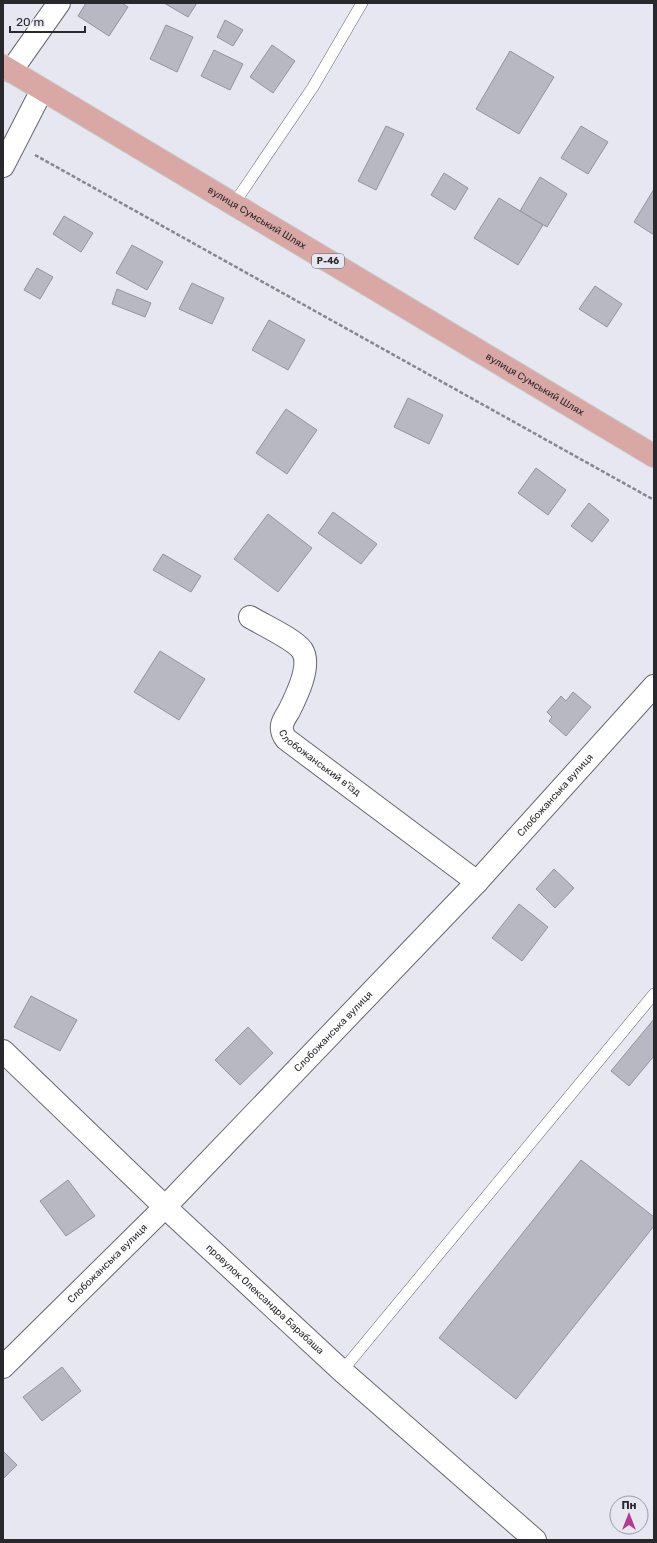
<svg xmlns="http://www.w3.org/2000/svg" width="657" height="1543" font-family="Rubik,sans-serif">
<rect width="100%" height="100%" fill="#e7e7f1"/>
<!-- building -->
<g fill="#b7b8c1" stroke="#93949d">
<polygon points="86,3 122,3 128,7 109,36 78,16"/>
<polygon points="164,3 197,3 188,17"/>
<polygon points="225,20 243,30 233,46 217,37"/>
<polygon points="166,25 193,37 177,72 150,59"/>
<polygon points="272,45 295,61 273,93 250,77"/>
<polygon points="214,50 243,64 230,90 201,76"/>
<polygon points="510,51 554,77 519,134 476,109"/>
<polygon points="386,126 404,134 376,190 358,181"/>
<polygon points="581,126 608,142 588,174 561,158"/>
<polygon points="444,173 468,188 455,210 431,195"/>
<polygon points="540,177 567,194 547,227 520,211"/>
<polygon points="654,189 654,235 634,222"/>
<polygon points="499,198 543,225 518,265 474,238"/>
<polygon points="64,216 93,233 81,252 53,234"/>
<polygon points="132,245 163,262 147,290 116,273"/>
<polygon points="37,268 53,277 40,299 24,290"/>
<polygon points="192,283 224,298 212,324 179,309"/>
<polygon points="595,286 622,304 607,327 579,309"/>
<polygon points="117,289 151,303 145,317 112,304"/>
<polygon points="269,320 305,340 288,370 252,350"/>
<polygon points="408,398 443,415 429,444 394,427"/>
<polygon points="286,409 317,430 287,474 256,453"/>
<polygon points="536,468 566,490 548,515 518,493"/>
<polygon points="589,503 609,520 592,542 571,526"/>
<polygon points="333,512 377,544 361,564 318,533"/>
<polygon points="268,514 312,548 278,592 234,559"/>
<polygon points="163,554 201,576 191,592 153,570"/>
<polygon points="160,651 205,679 179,720 134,692"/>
<polygon points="573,692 591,707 566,736 549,721 552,717 547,712 561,696 566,701"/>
<polygon points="554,869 574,888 555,908 536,889"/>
<polygon points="519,904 548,927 522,961 492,938"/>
<polygon points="31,996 77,1020 60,1051 14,1027"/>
<polygon points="654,1019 654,1056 629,1086 611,1071"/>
<polygon points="248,1027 273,1053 240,1085 215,1060"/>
<polygon points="581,1160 654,1217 654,1226 516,1399 439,1338"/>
<polygon points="68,1180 95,1216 66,1236 40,1201"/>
<polygon points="62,1367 81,1391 42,1421 23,1397"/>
<polygon points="3,1451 17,1465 3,1479"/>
</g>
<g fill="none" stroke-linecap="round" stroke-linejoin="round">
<!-- lane casing -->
<g stroke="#67676f" stroke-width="12">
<g id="lane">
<polyline points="233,205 313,87 362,3"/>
<polyline points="342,1371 654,994"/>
</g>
</g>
<!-- street casing -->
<g stroke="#67676f" stroke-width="24">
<g id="street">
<polyline points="11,71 59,3"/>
<polyline points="3,166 42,90"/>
<path id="s1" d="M250 617C263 625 294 639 302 650 312 665 296 697 289 711 286 716 283 720 282 725 281 731 283 735 286 739L477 882"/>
<path id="s2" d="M3 1051 165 1207 342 1371 535 1540"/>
<path id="s3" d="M3 1367 165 1207 477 882 654 686"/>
</g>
</g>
<!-- primary casing -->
<g stroke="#c7c7c8" stroke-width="24">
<g id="primary">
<path id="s4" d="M3 66 654 456"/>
</g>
</g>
<!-- path -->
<polyline stroke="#86868d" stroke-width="2.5" stroke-dasharray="4 2" stroke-linecap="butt" points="35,155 654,500"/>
<!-- lane -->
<use href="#lane" stroke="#fff" stroke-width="11"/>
<!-- street -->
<use href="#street" stroke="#fff" stroke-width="22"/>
<!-- primary -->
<use href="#primary" stroke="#d9a7a4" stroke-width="22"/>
</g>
<g text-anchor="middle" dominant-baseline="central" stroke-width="3" stroke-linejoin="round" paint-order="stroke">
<!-- shield labels -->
<rect fill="#e7e7f1" stroke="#626268" stroke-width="1" x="312" y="254" width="32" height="14" rx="3"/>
<g font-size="9" font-weight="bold" fill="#29292d">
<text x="328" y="261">Р-46</text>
</g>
<!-- street labels -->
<g font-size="10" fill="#29292d" stroke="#e7e7f1">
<text stroke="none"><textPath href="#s4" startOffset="296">вулиця Сумський Шлях</textPath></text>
<text stroke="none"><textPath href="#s4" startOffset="620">вулиця Сумський Шлях</textPath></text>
<text stroke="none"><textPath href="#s1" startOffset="198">Слобожанський в'їзд</textPath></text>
<text stroke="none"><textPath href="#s3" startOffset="795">Слобожанська вулиця</textPath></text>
<text stroke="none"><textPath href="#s3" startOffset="471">Слобожанська вулиця</textPath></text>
<text stroke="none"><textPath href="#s3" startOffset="147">Слобожанська вулиця</textPath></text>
<text stroke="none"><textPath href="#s2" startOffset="361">провулок Олександра Барабаша</textPath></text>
</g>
</g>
<!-- border -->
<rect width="657" height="1543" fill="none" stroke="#29292d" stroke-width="8"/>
<!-- north arrow -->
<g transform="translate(629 1515)"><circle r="19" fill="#e7e7f1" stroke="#9b9ba3"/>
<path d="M0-3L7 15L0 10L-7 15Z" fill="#b33b8f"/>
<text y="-6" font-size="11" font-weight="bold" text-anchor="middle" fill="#29292d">Пн</text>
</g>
<!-- scale -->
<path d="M10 26v6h75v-6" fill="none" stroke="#29292d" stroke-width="2"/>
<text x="16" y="26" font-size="12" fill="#29292d" stroke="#e7e7f1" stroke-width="3" paint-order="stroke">20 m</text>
</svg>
